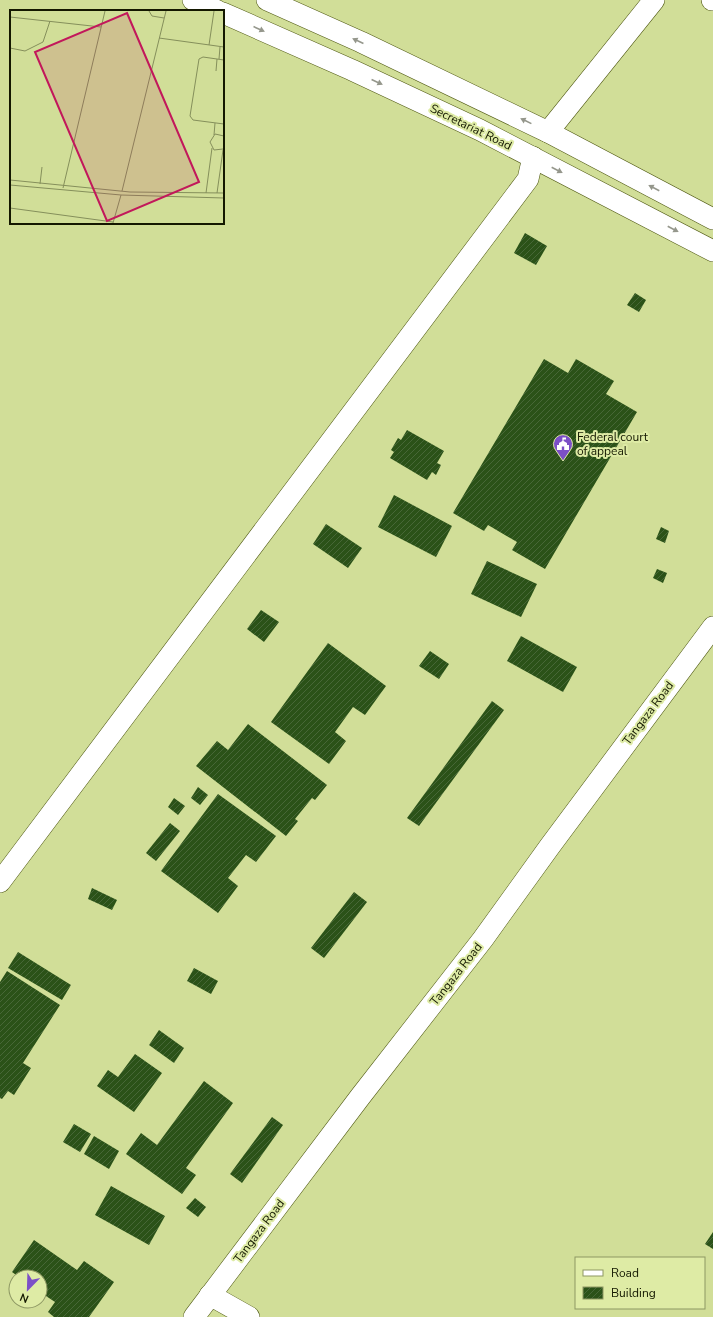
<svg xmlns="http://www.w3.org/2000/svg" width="713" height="1317" font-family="'Nunito Sans',sans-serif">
<defs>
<pattern id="building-hatch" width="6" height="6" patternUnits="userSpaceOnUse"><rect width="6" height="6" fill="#2b5218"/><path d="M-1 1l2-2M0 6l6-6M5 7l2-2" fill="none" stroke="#476737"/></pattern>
</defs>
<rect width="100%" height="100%" fill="#d1de98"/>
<!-- building -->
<g fill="url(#building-hatch)">
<polygon points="525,233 547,246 536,265 514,253"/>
<polygon points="635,293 646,300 639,312 627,305"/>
<polygon points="544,359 568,373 576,359 614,381 606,394 637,412 545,569 512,550 517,542 488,525 484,531 453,513"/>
<polygon points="407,430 444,451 437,463 441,465 436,475 432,472 427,480 390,458 394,452 391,450 398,438 401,440"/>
<polygon points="394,495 452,526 436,557 378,527"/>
<polygon points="326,524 362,548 348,568 313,544"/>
<polygon points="661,527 669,531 665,543 656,539"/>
<polygon points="487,561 537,584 521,617 471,594"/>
<polygon points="657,569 667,573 663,583 653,578"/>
<polygon points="261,610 279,622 264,642 247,629"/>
<polygon points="521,636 577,667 563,692 507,661"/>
<polygon points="328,643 386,686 365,715 353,707 335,732 346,741 329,764 271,722"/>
<polygon points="430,651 449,664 439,679 419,666"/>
<polygon points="492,701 504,710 419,826 407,818"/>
<polygon points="248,724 327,785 315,800 312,798 295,819 298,821 286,836 196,766 217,741 228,750"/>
<polygon points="198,787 208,795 200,805 191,798"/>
<polygon points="218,794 276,836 256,862 246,855 228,878 238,886 218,913 161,871"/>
<polygon points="174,798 185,806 178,815 168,807"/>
<polygon points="170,823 180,831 156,861 146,853"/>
<polygon points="92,888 117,900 112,910 88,899"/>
<polygon points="354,892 367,902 324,958 311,948"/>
<polygon points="18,952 71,985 62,1000 8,968"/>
<polygon points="194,968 218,981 211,994 187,981"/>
<polygon points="7,971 60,1005 23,1063 31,1068 14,1095 8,1091 2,1099 0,1098 0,982"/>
<polygon points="159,1030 184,1048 174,1063 149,1045"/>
<polygon points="135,1054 162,1073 134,1112 97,1086 108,1070 118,1077"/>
<polygon points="204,1081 233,1103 186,1168 196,1175 182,1194 126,1154 141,1133 157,1145"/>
<polygon points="272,1117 283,1125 242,1183 230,1174"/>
<polygon points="74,1124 91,1134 80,1152 63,1142"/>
<polygon points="94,1136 119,1151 109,1169 84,1154"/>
<polygon points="111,1186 165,1216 149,1245 95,1215"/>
<polygon points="195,1198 206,1207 198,1217 186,1208"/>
<polygon points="713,1232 713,1249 705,1244"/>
<polygon points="34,1240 77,1270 84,1261 114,1282 89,1317 54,1317 48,1312 55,1302 40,1292 40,1277 19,1277 12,1272"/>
</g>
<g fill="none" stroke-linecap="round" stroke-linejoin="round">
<!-- street casing -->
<g stroke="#505913" stroke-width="22">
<g id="street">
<polyline points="193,0 218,11"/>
<polyline points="267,0 361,42 548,132 713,219"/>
<polyline points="712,0 713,0"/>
<polyline points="223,13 352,70 480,130 713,251"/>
<polyline points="548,132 654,0"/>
<polyline points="0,882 528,179 533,157"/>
<polyline points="210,1295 249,1317"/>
<polyline points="194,1317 360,1097 483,939 550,846 713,627"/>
</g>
</g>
<!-- street -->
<use href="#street" stroke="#fff" stroke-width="21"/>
</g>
<!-- one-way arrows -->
<defs><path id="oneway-solid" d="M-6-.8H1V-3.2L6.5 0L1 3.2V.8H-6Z"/></defs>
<g fill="#95978c">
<use href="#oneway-solid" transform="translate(259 29) rotate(24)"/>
<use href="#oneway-solid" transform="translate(358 41) rotate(-155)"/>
<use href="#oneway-solid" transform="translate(377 82) rotate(25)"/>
<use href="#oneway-solid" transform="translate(526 121) rotate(-154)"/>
<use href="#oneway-solid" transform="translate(557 170) rotate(27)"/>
<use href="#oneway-solid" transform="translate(654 188) rotate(-152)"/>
<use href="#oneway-solid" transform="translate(673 229) rotate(28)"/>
</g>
<!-- icons -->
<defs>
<g id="civic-pin" transform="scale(1)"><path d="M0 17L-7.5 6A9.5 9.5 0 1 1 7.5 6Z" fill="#7c4fc7" stroke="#deeba5"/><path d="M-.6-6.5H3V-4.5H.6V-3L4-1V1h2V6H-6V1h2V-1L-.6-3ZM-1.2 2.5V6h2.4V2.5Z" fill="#fff"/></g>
</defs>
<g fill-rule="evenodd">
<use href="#civic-pin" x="563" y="444"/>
</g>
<g text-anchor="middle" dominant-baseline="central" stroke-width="4" stroke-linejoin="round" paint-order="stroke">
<!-- street labels -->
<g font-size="12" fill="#141800" stroke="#deeba5">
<text transform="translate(471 127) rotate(26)">Secretariat Road</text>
<text transform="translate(648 713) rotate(-53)">Tangaza Road</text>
<text transform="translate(456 974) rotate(-52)">Tangaza Road</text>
<text transform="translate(259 1231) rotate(-53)">Tangaza Road</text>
</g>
<!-- poi labels -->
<g font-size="12" fill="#141800" stroke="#deeba5" text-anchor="start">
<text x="577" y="437">Federal court<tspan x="577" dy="14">of appeal</tspan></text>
</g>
</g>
<!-- overview -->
<g transform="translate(10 10)">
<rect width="214" height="214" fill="#d1de98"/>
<path fill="none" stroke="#858f5b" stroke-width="1" d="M139 1 142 6 154 8M0 7 91 17M149 28 214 37M199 35 204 1M0 38 15 41 33 32 40 11M209 49 210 37M214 50 193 47 189 49 180 106 183 110 214 114M206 61 207 49M204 125 205 113M213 139 204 140 200 132 205 124 214 126M0 170 120 182 214 183M30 174 32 157M0 175 111 185 214 188M53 178 95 1M112 181 156 1M196 183 202 138M207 183 213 140M0 198 103 212M103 213 111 185"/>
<path fill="#c2185b" fill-opacity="0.15" stroke="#c2185b" stroke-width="2" d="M117 3 189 172 97 211 25 42Z"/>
<rect width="214" height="214" fill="none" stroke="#141800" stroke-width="2"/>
</g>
<!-- legend -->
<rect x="575" y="1257" width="130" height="52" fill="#deeba5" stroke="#8d9763"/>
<rect x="583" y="1270" width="20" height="6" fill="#ffffff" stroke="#8d9763"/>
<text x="611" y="1277" font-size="12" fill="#141800">Road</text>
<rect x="583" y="1287" width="20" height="12" fill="url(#building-hatch)" stroke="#8d9763"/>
<text x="611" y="1297" font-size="12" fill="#141800">Building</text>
<!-- north arrow -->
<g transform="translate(28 1289) rotate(203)"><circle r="19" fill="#deeba5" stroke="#8d9763"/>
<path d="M0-3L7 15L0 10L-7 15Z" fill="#7c4fc7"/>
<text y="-6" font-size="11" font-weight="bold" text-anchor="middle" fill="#141800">N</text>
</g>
</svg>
